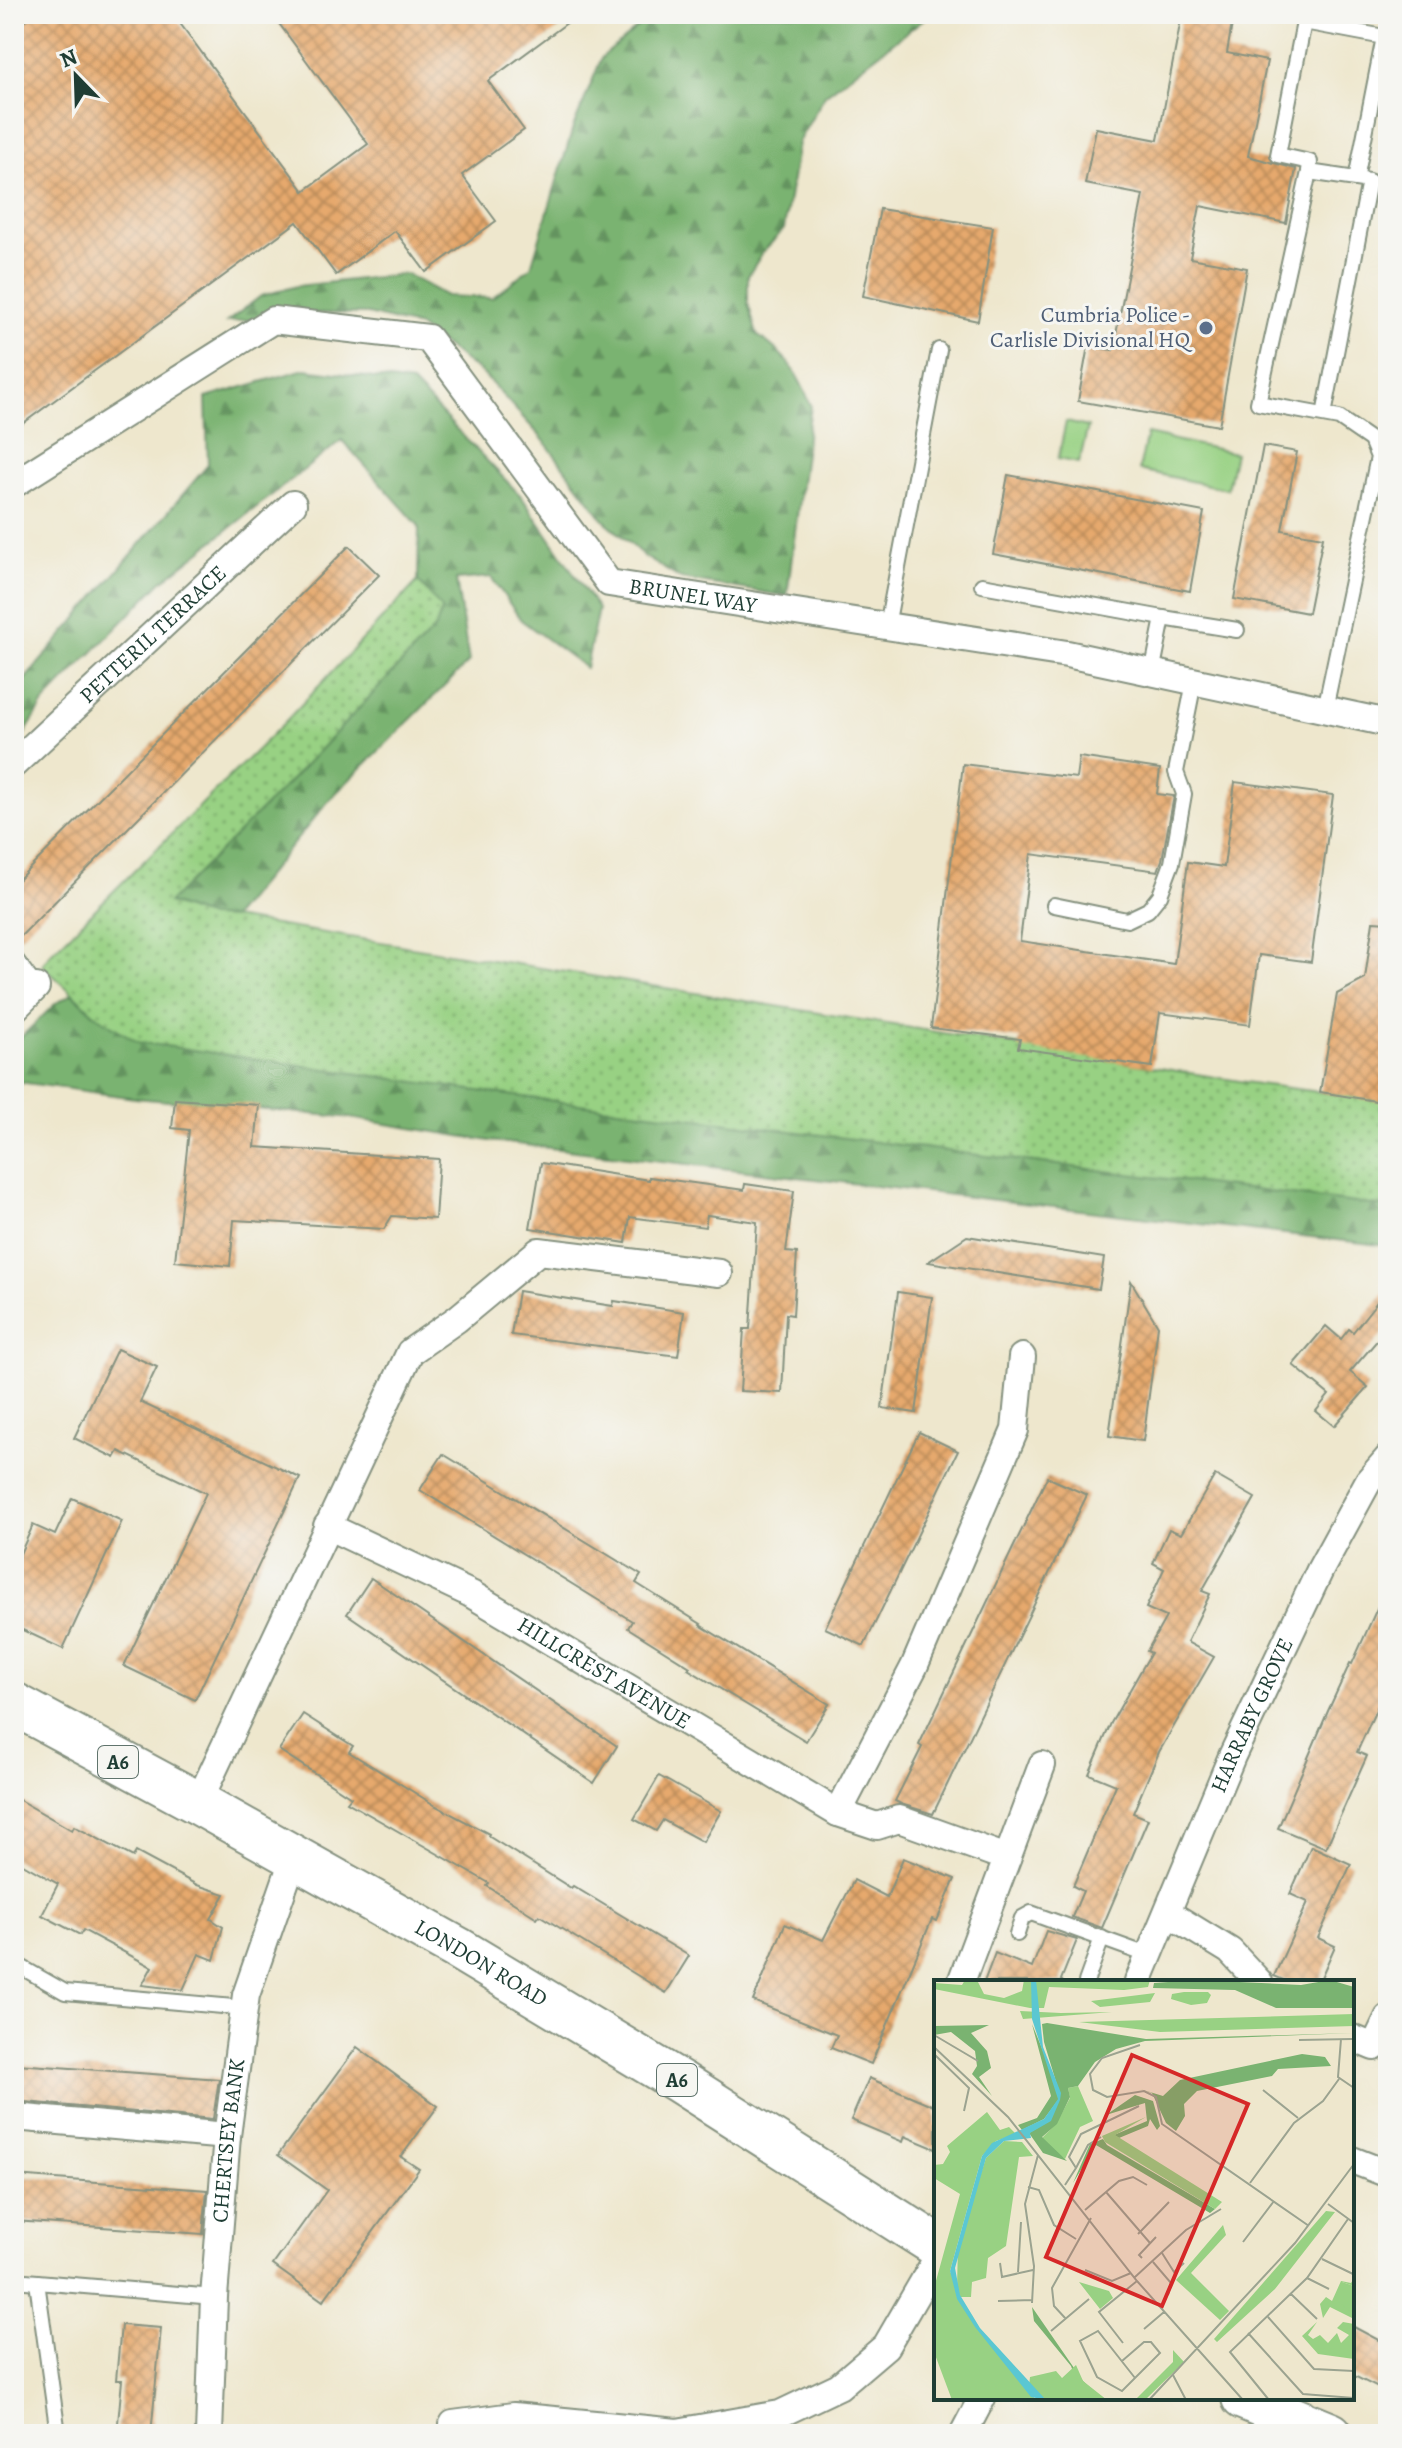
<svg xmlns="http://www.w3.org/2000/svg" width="1402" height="2448" font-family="Alegreya,serif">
<defs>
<pattern id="forest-firs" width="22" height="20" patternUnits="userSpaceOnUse" patternTransform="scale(2)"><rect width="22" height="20" fill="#7ab371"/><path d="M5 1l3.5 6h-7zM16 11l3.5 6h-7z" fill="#63935e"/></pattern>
<pattern id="park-dots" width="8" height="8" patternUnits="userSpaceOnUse" patternTransform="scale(2)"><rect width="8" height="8" fill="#98d183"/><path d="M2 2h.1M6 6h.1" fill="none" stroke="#7bab6c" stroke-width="1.8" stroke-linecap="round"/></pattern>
<pattern id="building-cross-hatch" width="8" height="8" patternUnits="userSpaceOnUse" patternTransform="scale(2)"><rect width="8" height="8" fill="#e6a96d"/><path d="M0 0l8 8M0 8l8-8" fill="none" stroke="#ba8b5a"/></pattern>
</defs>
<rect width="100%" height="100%" fill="#f6f6f2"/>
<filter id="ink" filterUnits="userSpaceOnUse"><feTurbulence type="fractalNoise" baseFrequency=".0125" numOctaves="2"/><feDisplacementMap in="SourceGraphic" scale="16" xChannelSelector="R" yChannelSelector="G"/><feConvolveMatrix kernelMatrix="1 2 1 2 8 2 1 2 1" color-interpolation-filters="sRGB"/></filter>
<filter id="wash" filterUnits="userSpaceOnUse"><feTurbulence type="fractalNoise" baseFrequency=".006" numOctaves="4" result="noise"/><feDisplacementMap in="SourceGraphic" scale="32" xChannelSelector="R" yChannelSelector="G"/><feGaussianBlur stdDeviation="1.8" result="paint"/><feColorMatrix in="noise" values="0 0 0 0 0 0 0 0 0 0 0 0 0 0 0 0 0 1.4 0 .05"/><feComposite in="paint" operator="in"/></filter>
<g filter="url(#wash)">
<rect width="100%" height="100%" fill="#eee7cd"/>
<!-- grass -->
<g fill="#98d183" stroke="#5c875c" stroke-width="2">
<polygon points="1066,422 1088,427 1079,463 1058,459"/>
<polygon points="1147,434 1235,453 1227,489 1139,470"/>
</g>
<!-- forest -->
<g fill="url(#forest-firs)" stroke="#4c7852" stroke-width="2">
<path d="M654 14H930L825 95 798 142 784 229 763 252 748 276V303L757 335C787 355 797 372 811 405L787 596 681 579 645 557 604 520 541 437 482 373 419 327 368 314 320 313 227 322 261 296 297 286 406 274 446 296 492 298 531 267 573 128 602 57Z"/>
<polygon points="305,369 412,383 521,496 598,609 586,668 521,620 491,577 456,580 469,662 330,799 232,918 209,917 167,902 290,781 435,628 442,610 418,581 419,526 342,440 161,582 46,700 18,744 14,744 14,692 208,465 206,398"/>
<polygon points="72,994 98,1017 138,1042 493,1093 1388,1207 1388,1246 490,1141 344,1117 135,1098 19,1082 14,1087 14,1044 56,1003"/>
</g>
<!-- park -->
<polygon fill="url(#park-dots)" stroke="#5c875c" stroke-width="2" points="418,581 442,609 435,628 290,781 168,903 209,917 232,918 1258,1084 1388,1101 1388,1207 493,1093 138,1042 98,1017 42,965 52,952 283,724"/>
<g id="blocks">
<!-- building -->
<g fill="url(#building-cross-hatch)">
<polygon points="34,14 173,14 304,191 368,144 272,14 579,14 488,81 524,130 462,175 496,221 426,272 395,231 336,275 297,222 14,430 14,29"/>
<polygon points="1182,14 1214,14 1233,18 1227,53 1267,61 1248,156 1296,169 1286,223 1200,206 1190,258 1247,268 1219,426 1078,401 1088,346 1113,350 1143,195 1085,184 1096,128 1158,140"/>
<polygon points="880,209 993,227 978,321 863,296"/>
<polygon points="1263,446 1297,452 1282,530 1323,537 1308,613 1234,599"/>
<polygon points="1008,475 1204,512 1190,591 993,554"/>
<polygon points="349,546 379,575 14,943 14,884"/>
<polygon points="1079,757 1160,769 1157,794 1174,796 1162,860 1158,871 1031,854 1020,941 1174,964 1188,862 1224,867 1235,782 1333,795 1311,962 1259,955 1250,1025 1160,1013 1152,1067 1018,1048 1020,1039 931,1028 963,764 1076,778"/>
<polygon points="1373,921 1388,922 1388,1103 1320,1092 1337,994 1365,979"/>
<polygon points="175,1099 259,1105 255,1147 439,1159 435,1219 392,1216 384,1229 234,1220 230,1266 175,1261 189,1130 172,1128"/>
<polygon points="541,1163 649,1180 649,1177 744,1190 745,1184 794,1191 786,1252 797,1253 793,1315 786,1314 782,1393 740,1391 744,1329 750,1329 757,1222 707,1215 705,1227 630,1217 626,1243 530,1228"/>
<polygon points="967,1236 1104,1258 1099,1289 928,1262"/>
<polygon points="1131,1281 1158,1326 1143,1441 1109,1436"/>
<polygon points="1388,1288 1388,1328 1350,1372 1368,1387 1334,1426 1316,1411 1329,1395 1293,1365 1326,1326 1341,1339 1349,1329 1353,1332"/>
<polygon points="518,1291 613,1306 614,1301 684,1312 678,1356 511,1335"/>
<polygon points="898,1292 932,1297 916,1413 882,1408"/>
<polygon points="117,1349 157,1367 140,1402 300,1478 195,1700 124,1666 206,1493 119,1451 115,1458 74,1438"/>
<polygon points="919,1432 958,1451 864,1646 825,1628"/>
<polygon points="443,1454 641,1575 636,1583 701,1624 700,1625 829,1704 806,1741 688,1669 690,1667 628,1628 632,1621 420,1490"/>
<polygon points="1215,1475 1255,1498 1202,1591 1210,1594 1187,1642 1214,1657 1159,1752 1133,1813 1148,1819 1102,1928 1072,1917 1083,1891 1073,1886 1116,1785 1089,1774 1111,1723 1151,1653 1147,1651 1166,1617 1146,1608 1164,1569 1153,1563 1169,1529 1181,1534"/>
<polygon points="1047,1477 1087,1495 933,1814 901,1804 895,1801 922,1747 919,1745"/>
<polygon points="72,1498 122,1521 63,1649 14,1626 14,1567 33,1525 55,1535"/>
<polygon points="371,1578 617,1746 594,1783 347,1614"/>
<polygon points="1388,1584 1388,1683 1357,1752 1367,1756 1326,1848 1278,1828 1328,1711 1350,1663 1352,1664"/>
<polygon points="303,1714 353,1746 349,1752 436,1806 489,1834 488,1836 571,1888 573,1886 689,1956 666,1993 539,1915 537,1918 487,1886 489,1883 347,1802 351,1797 279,1750"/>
<polygon points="659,1776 721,1811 703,1842 663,1820 656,1831 634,1819"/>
<polygon points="14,1797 72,1830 74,1826 133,1857 136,1852 197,1885 225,1894 211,1919 223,1927 214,1960 199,1954 183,1990 142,1985 152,1967 83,1930 80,1935 42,1915 58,1884 14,1859"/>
<polygon points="1311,1846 1351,1864 1318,1938 1335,1946 1319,1982 1288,1982 1274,1976 1308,1902 1290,1894"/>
<polygon points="903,1858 955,1879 937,1921 932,1919 871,2064 831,2048 837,2035 753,2001 785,1924 823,1940 854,1880 887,1897"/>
<polygon points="1046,1931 1077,1940 1061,1980 1063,1982 984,1982 995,1953 1032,1968"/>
<polygon points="357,2047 438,2106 401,2157 419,2169 323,2301 273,2265 327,2190 278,2155"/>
<polygon points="17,2064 219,2079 213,2119 14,2101"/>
<polygon points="869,2078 936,2107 936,2149 905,2136 903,2142 851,2120"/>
<polygon points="14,2176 207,2190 203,2234 14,2221"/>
<polygon points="121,2325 161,2328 151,2434 117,2434 122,2380 116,2380"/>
<polygon points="1352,2326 1388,2345 1388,2393 1352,2375"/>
</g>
</g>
</g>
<g filter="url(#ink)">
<use href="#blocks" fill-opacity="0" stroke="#869280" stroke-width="2"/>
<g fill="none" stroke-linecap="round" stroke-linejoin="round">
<!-- service casing -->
<g stroke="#869280" stroke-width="18">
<g id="service">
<polyline points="1309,172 1310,162 1278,155 1304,22 1384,37 1356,179"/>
<polyline points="1324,415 1369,181 1309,172 1258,403 1339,418 1371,440 1378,457 1325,709"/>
<polyline points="982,585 1163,618 1152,673"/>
<polyline points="1163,618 1237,630"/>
<polyline points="887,626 939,350"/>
<polyline points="1054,905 1127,920 1148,910 1160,895 1172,863 1184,794 1176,772 1194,682"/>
<polyline points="14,957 36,987"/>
<polyline points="1017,1934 1022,1918 1031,1913 1150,1956"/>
<polyline points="14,1963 65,1992 245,2008"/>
<polyline points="1086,1982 1102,1938"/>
<polyline points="14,2280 214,2297"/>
<polyline points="37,2282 58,2434"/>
</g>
</g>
<!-- minor casing -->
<g stroke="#869280" stroke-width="30">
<g id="minor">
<path id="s1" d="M14 484 273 320 428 338 609 583 1067 654 1388 723"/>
<path id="s2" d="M14 764 293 504"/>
<polyline points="14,1009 36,987"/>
<path id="s3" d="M327 1526 471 1594 838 1813 877 1826 899 1819 1007 1858"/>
<polyline points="198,1803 410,1352 457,1319 539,1251 719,1273"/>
<polyline points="838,1813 914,1667 1015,1430 1022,1357"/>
<polyline points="1168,1913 1230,1951 1259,1982"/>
<polyline points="961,1982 1042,1765"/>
<path id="s4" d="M1138 1982 1232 1756 1320 1570 1369 1480 1388 1458"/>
<polyline points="1352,2038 1374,2047 1388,2018"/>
<polyline points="14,2117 227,2136"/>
<polyline points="1352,2160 1388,2174"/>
<polyline points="453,2424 513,2416 677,2432 780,2414 839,2386 886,2346 936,2260"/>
<path id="s5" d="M209 2434 214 2297 227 2136 246 1995 294 1857"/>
<polyline points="963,2434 982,2398"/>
</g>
</g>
<!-- primary casing -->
<g stroke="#869280" stroke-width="46">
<g id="primary">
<path id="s6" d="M14 1704 198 1803 457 1948 680 2082 936 2245"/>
<polyline points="1243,2398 1331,2434"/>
</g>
</g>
<!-- service -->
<use href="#service" stroke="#fff" stroke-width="14"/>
<!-- minor -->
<use href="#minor" stroke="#fff" stroke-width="26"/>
<!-- primary -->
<use href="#primary" stroke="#fff" stroke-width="42"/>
</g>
</g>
<!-- markers -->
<circle fill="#5c6f8a" stroke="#f6f6f2" stroke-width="3" cx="1206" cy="328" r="8"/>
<g text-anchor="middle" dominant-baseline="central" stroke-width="6" stroke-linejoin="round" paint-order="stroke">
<!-- shield labels -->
<g fill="#f6f6f2" stroke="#60746d" stroke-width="2">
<rect x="98" y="1746" width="40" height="32" rx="6"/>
<rect x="657" y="2064" width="40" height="32" rx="6"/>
</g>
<g font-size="20" font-weight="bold" fill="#1f3d34">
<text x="118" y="1762">A6</text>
<text x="677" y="2080">A6</text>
</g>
<!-- service labels -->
<g font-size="22" fill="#4e5e75" stroke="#f6f6f2" text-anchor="end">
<text x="1190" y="315">Cumbria Police -<tspan x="1190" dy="25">Carlisle Divisional HQ</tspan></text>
</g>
<!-- street labels -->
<g font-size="22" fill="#1f3d34" stroke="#f6f6f2">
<text stroke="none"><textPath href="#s1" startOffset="852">BRUNEL WAY</textPath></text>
<text stroke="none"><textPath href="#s2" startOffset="190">PETTERIL TERRACE</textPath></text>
<text stroke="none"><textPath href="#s3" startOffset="314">HILLCREST AVENUE</textPath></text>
<text stroke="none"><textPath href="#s4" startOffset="290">HARRABY GROVE</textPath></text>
<text stroke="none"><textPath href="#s6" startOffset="534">LONDON ROAD</textPath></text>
<text stroke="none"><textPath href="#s5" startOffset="294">CHERTSEY BANK</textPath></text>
</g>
</g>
<!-- overview -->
<g transform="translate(934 1980)">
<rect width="420" height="420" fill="#eee7cd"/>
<path d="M250 12H274L277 15 273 23 257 25 237 19 238 14ZM221 13 216 22 166 27 157 21ZM86 31 127 33 178 32 89 39ZM420 34V46L226 52 145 42ZM144 106 159 141 146 147 131 179 106 160 122 144 136 118 134 108ZM392 231 401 232 341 309 283 362 280 359ZM420 298V306L408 302 420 339 396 327 389 338 386 324 392 317 398 321 407 301 417 303ZM383 342 374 355 379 359 386 355 394 363 403 353 407 363 415 355 403 348 409 342 420 344V379L384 374 368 356ZM239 370 250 382 211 420H201L239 382Z" fill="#98d183"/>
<path d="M262 0 367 5 396 0 420 7V28H342L301 10 219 8 220 3ZM113 43 212 59 420 53 211 61 182 69 161 82 144 106 134 108 136 117 123 144 108 157 133 181 109 173 95 153 115 141 122 123 110 139 88 150 84 145 103 138 117 116 98 44 123 105 110 62 108 44ZM55 45 37 53 53 71 57 88 45 97 58 116 38 94 43 86 41 71 17 52 0 55V46ZM368 74 391 77 397 86 344 89 338 96 263 111 250 124 251 136 242 151 232 143 218 113 206 109 229 116 246 100ZM201 115 219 121 226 146 223 150 216 139 214 146 185 158 180 155 213 141 211 123 172 135ZM169 159 173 165 281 229 276 233 162 165 139 203 156 164ZM98 327 149 401 169 420 143 402 137 386 100 341Z" fill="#7ab371"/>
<path d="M31 0H43L50 14 70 18 88 11 90 0H216L214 7 190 10 115 7 110 28H96L0 9V3L28 5ZM53 132 66 150 75 147 82 154 62 161 48 176 16 291 23 307 24 266 52 178 70 161 88 162 99 176 85 177 72 266 54 278 52 298 38 302 37 317H26L34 335 102 420H18L0 372V308L26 214 0 198V185L9 184 16 172 13 166ZM212 137 181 155 288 222 281 229 171 162 168 156ZM289 245 292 255 257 293 295 331 286 340 242 300ZM145 302 175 311 179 318 166 329ZM408 302 420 306 418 333 402 320ZM142 385 149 401 173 420H112L95 406 96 397 122 391 128 398Z" fill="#98d183"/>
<path d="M97 0H102L109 67 127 113 126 120 117 141 96 153 97 158 70 161 52 178 21 288 26 315 46 348 112 420 97 417 41 347 23 319 16 291 48 176 58 163 110 139 124 119 98 39Z" fill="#5bc7d2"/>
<path fill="none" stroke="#9ba390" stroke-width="2" d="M0 55 44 81M407 59 404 97 420 108M365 60 418 59M206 65 168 78 156 94 159 110 173 117 210 111 222 117 228 144 375 246M0 67 74 137 203 301 309 420M0 74 35 108 30 131M329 110 364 138M142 188 154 165 167 157M316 203 360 143 389 121 405 99M131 205 142 188 135 177 147 154 205 126M94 207 105 210 120 245 142 259M172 212 216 263M394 224 420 243M151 230 185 201 199 197 213 205M204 254 235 222M309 262 340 221M228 273 240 292 250 283M208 278 205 275 222 257M388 279 419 294M219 282 237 303 234 315M66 283 68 297 99 290M151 290 178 301 197 293M84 292 87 242M201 297 252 250 287 229M373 298 395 309M357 314 383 339M64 321 98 320M98 323 100 286 91 224 104 175M334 337 380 389 420 391M132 339 120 326 118 308 157 238M210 349 230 332M117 351 155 319M314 353 369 414 420 418M189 363 165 332 203 301M188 381 210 362H217L226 373 188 411 163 397 146 361 164 351 201 398M239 395 252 420M215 420 361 263 420 184M335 420 296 372 373 298 414 239"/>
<path fill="#d62828" fill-opacity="0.15" stroke="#d62828" stroke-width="4" d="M198 75 314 124 228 326 112 277Z"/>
<rect width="420" height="420" fill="none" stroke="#1f3d34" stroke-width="4"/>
</g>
<!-- margin -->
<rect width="1402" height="2448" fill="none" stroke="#f6f6f2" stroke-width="48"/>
<!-- north arrow -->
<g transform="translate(76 76) rotate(337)" stroke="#f6f6f2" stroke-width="6" paint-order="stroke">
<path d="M0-6L14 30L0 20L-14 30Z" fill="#1f3d34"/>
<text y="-12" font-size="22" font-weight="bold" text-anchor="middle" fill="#1f3d34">N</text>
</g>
</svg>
